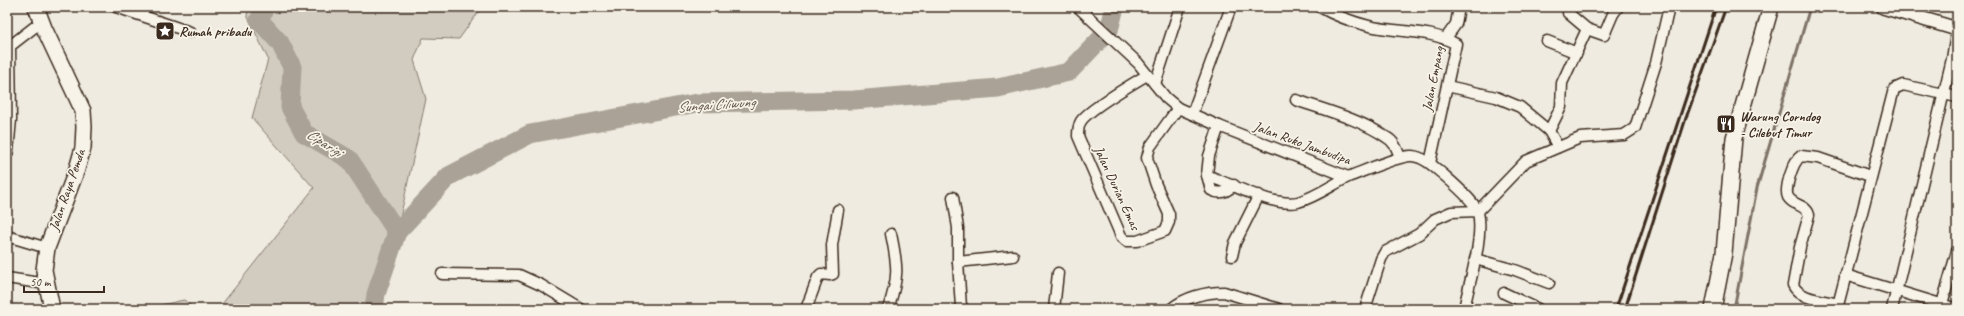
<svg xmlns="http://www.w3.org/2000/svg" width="1964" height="316" font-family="Caveat,sans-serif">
<rect width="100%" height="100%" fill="#efebe0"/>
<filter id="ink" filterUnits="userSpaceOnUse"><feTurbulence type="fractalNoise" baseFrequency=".025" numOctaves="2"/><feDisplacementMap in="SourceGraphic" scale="8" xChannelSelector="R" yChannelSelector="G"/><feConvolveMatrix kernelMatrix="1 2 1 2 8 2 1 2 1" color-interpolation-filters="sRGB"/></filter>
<g filter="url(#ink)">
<!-- green -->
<g fill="#d1cbc0" stroke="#867a6f">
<polygon points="249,7 482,7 459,39 423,38 414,60 426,99 397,232 372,309 218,309 314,188 252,118 268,59 247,15"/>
<polygon points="184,300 195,309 157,309 161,305"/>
</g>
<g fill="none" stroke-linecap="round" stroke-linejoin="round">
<!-- stream -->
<polyline stroke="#7e7266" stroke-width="3" points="1734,309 1757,188 1810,7"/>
<!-- river -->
<g stroke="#aaa296" stroke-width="19">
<polyline points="265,7 259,20 280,43 292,67 290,107 304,133 349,159 397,232"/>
<polyline points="374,309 376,294 397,232 449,176 530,134 697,103 854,100 998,88 1069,72 1109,30 1115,7"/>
</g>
<!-- minor casing -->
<g stroke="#3b2a1e" stroke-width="13">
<g id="minor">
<polyline points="116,7 190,32"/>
<path d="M1078 7 1138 63 1166 98 1178 108 1219 126 1348 177C1362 172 1400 155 1412 156 1425 157 1435 168 1445 176 1453 183 1475 202 1478 212 1484 238 1469 283 1464 309"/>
<path d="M1320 7C1334 15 1353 22 1369 26 1398 33 1430 29 1456 44L1430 163"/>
<polyline points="1568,13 1587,29 1604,35 1613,14 1618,7"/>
<polyline points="1446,38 1456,24 1459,7"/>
<polyline points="1547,41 1577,53"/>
<path d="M1147 75C1132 84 1089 109 1081 121 1078 126 1078 131 1078 136L1121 236 1126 241H1137L1165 231 1169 222V214L1156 185 1147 158 1150 147 1178 108"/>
<polyline points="1155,84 1180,7"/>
<polyline points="1447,86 1496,97 1520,107 1549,131"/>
<path d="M1296 100C1325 110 1362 120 1386 137 1394 141 1397 149 1400 157"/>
<polyline points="1192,114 1231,7"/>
<path d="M1219 126 1209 156 1207 175 1216 179C1238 187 1275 207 1298 202 1316 197 1332 185 1348 177"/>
<polyline points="1558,147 1549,131 1561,107 1562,83 1587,29"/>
<polyline points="8,152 11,119 10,46 41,22"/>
<path d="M1207 175 1211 190C1220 195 1227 192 1234 185"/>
<polyline points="953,197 958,228 958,262 961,307 964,309"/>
<polyline points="7,236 47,248"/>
<polyline points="1232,256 1235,243 1259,195"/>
<polyline points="1475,259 1515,270 1549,283"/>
<polyline points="958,262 1013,256"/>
<polyline points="442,274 519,275 541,285 581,309"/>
<polyline points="1845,275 1957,309"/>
<polyline points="7,278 46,284"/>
<polyline points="1504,293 1538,309"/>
<path d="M1838 304C1824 300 1800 300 1793 285L1800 247 1809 215C1806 204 1793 206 1788 197 1784 189 1793 161 1801 156L1818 158 1870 176"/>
<polyline points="1942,304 1957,251"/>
<polyline points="806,309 818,277 821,274 830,275 833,274 832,245 838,210"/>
<path d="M888 309C899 277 898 267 891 234"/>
<polyline points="1054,309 1058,273"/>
<path d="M1171 309C1185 297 1206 292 1224 292L1279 309"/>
<polyline points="1365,309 1381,259 1385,252 1419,234 1435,219 1451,212 1478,211 1526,161 1580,138 1624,135 1635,128 1656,63 1669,7"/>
<polyline points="1837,309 1894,89 1903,85 1957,97"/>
<polyline points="1892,309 1952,59 1957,27"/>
</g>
</g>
<!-- tertiary casing -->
<g stroke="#3b2a1e" stroke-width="16">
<polyline id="tertiary" points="1883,7 1957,29"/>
</g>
<!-- secondary casing -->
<g stroke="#3b2a1e" stroke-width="18">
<g id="secondary">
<polyline points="36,7 44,28 83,111 84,127 83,148 77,169 47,248 44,270 52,309"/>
<polyline points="1713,309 1724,253 1734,138 1771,7"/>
</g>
</g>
<!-- minor -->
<use href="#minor" stroke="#f7f3e8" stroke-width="10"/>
<!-- tertiary -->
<use href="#tertiary" stroke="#f7f3e8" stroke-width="13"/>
<!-- secondary -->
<use href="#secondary" stroke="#f7f3e8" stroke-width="15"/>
<!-- rail -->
<g stroke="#3b2a1e" stroke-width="3">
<polyline points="1616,309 1716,7"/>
<polyline points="1625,309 1686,118 1726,7"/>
</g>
</g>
</g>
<!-- icons -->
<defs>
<g id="sight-square" transform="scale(1)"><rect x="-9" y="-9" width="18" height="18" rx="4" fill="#3b2a1e" stroke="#f7f3e8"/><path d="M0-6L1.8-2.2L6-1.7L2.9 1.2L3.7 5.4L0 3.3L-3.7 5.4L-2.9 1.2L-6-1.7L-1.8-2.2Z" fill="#fff"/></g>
<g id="restaurant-square" transform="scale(1)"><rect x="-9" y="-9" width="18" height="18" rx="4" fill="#3b2a1e" stroke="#f7f3e8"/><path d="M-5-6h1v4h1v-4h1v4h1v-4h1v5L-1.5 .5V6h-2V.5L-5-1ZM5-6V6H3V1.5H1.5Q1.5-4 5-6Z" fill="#fff"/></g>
</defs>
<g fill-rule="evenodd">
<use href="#sight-square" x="165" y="31"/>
<use href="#restaurant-square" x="1726" y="124"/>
</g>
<g text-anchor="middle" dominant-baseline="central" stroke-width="3.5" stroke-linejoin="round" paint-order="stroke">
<!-- poi labels -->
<g font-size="14" font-weight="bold" fill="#3b2a1e" stroke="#f7f3e8" text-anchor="start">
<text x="179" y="31">Rumah pribadu</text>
<text x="1740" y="116">Warung Corndog<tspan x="1740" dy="16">- Cilebut Timur</tspan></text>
</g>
<!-- street labels -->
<g font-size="14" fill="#3b2a1e" stroke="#f7f3e8">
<text transform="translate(1433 79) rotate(-79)">Jalan Empang</text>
<text transform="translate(1302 143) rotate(20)">Jalan Ruko Jambudipa</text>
<text transform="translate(1117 188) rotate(65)">Jalan Durian Emas</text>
<text transform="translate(67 190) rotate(-71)">Jalan Raya Pemda</text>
</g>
<!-- water labels -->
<g font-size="15" font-style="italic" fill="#625448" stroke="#f7f3e8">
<text transform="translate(716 105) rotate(-4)">Sungai Ciliwung</text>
<text transform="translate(324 143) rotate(33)">Ciparigi</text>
</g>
</g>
<!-- margin -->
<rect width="1964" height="316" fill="none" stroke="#f7f3e8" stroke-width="24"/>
<rect x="12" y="12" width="1940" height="292" fill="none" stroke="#3b2a1e" stroke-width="1.5" filter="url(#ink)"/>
<!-- scale -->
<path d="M24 286v6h80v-6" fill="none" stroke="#3b2a1e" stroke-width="2"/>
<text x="30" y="286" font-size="12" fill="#3b2a1e" stroke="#f7f3e8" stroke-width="3" paint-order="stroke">50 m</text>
</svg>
